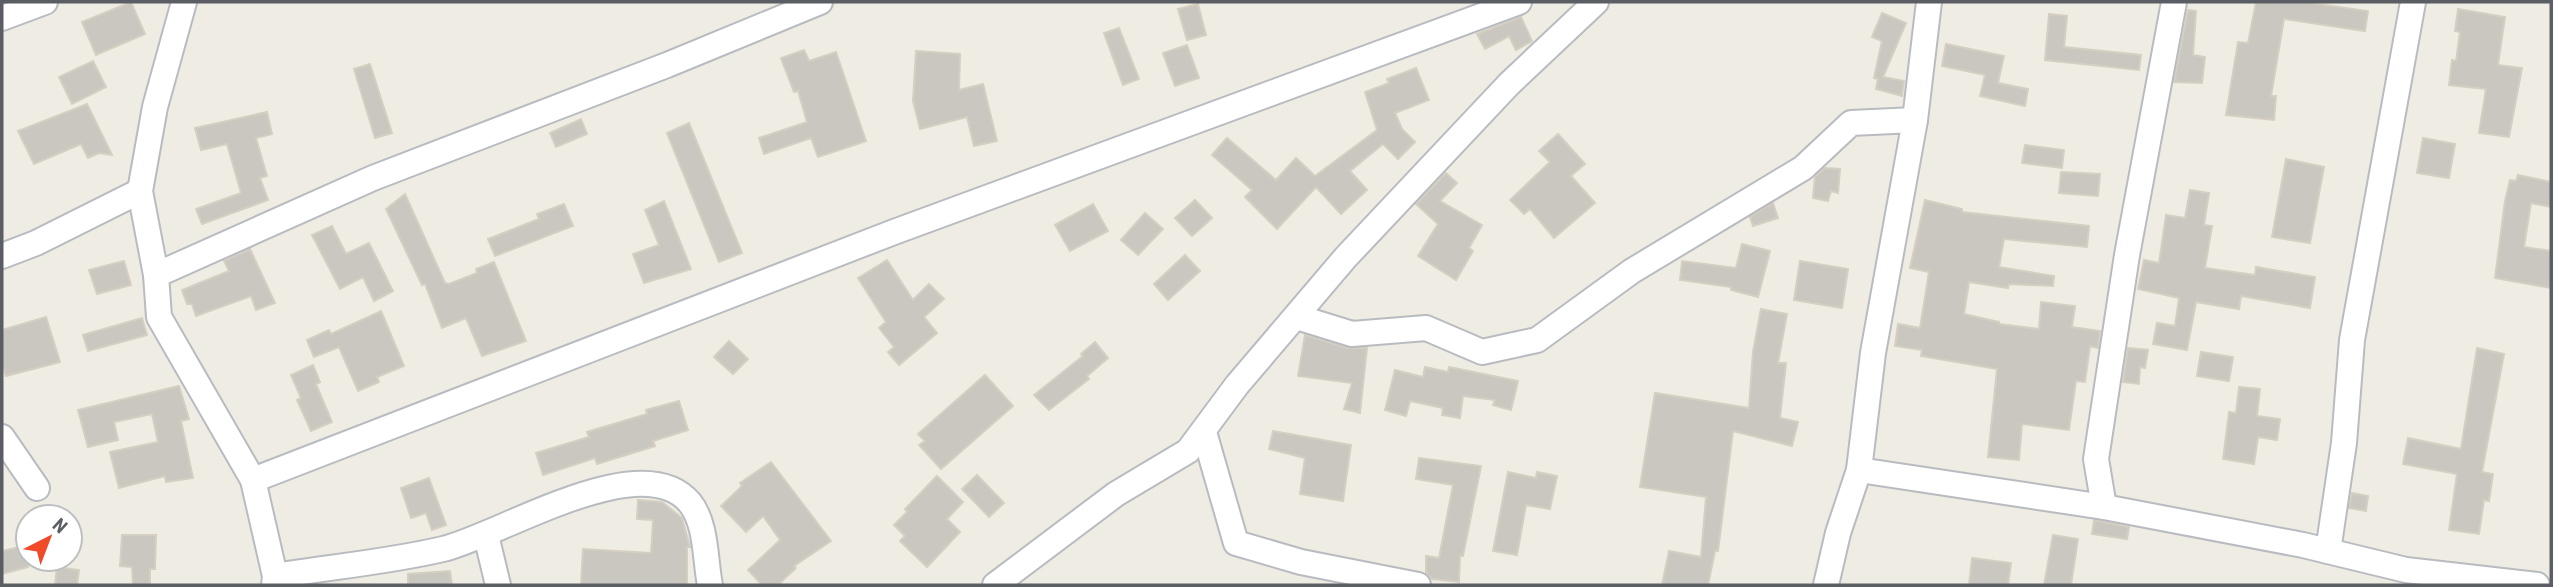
<svg xmlns="http://www.w3.org/2000/svg" width="2553" height="587" font-family="'Roboto Condensed',sans-serif">
<rect width="100%" height="100%" fill="#efede3"/>
<!-- building -->
<g fill="#cac7c0" stroke="#d4cfc1" stroke-width="2">
<polygon points="131,2 145,34 96,55 82,22"/>
<polygon points="2256,2 2303,2 2368,11 2365,31 2284,19 2271,96 2276,96 2274,120 2226,115 2238,42 2248,43"/>
<polygon points="1198,4 1206,35 1187,40 1178,9"/>
<polygon points="2458,9 2505,17 2498,65 2522,68 2509,137 2479,133 2486,89 2449,85 2452,60 2456,61 2460,32 2455,31"/>
<polygon points="2188,10 2196,11 2193,55 2205,57 2202,83 2174,82"/>
<polygon points="1882,13 1906,23 1883,77 1904,81 1902,96 1876,89 1878,79 1874,78 1882,41 1872,37"/>
<polygon points="2049,14 2067,16 2064,47 2141,55 2139,70 2045,60"/>
<polygon points="1521,17 1532,41 1516,50 1509,36 1485,49 1477,34"/>
<polygon points="1119,28 1139,79 1123,85 1104,33"/>
<polygon points="1946,44 2004,56 1998,83 2028,89 2025,106 1980,96 1985,75 1942,66"/>
<polygon points="1187,45 1199,78 1175,86 1163,53"/>
<polygon points="804,50 809,61 836,52 866,141 818,157 811,138 764,154 759,138 807,122 798,91 794,92 781,58"/>
<polygon points="916,51 960,54 959,90 983,84 997,141 974,146 967,117 920,129 913,101"/>
<polygon points="93,61 106,87 72,104 59,77"/>
<polygon points="370,64 392,133 375,138 354,69"/>
<polygon points="1416,68 1429,100 1395,113 1402,129 1415,142 1398,159 1383,144 1350,171 1367,190 1341,214 1316,187 1277,229 1245,197 1252,190 1212,155 1227,138 1276,180 1296,158 1315,176 1377,130 1365,92 1389,83 1387,79"/>
<polygon points="87,104 112,155 99,153 88,158 81,144 34,164 18,131"/>
<polygon points="267,112 272,134 256,138 267,176 260,178 268,200 202,224 196,209 241,193 227,144 201,150 195,128"/>
<polygon points="581,119 587,134 556,147 550,133"/>
<polygon points="689,123 742,253 719,262 667,133"/>
<polygon points="1558,134 1585,164 1571,176 1595,203 1554,238 1530,209 1524,214 1510,200 1550,162 1539,151"/>
<polygon points="2423,138 2455,144 2449,178 2417,173"/>
<polygon points="2025,145 2064,150 2062,168 2022,163"/>
<polygon points="2286,159 2324,167 2310,243 2272,237"/>
<polygon points="1825,168 1840,169 1838,193 1831,191 1828,201 1813,198 1815,177"/>
<polygon points="2061,172 2100,174 2098,196 2059,193"/>
<polygon points="1446,173 1457,183 1440,201 1482,225 1469,248 1473,251 1456,280 1418,256 1438,224 1416,204"/>
<polygon points="2518,175 2551,182 2551,207 2531,203 2524,247 2551,251 2551,288 2495,278 2505,201 2510,180 2516,181"/>
<polygon points="2190,190 2209,193 2204,225 2212,226 2205,268 2255,275 2256,267 2315,277 2310,308 2241,296 2239,309 2196,302 2187,350 2153,344 2157,323 2175,326 2179,298 2138,289 2144,260 2159,263 2166,215 2185,218"/>
<polygon points="405,194 445,283 449,284 477,273 476,269 494,262 526,341 482,356 466,318 442,328 425,284 422,285 386,209"/>
<polygon points="1195,200 1212,218 1192,236 1175,218"/>
<polygon points="1925,200 1962,209 1962,212 2089,226 2087,247 2004,239 1999,267 2054,276 2053,286 2009,284 2008,288 1969,282 1964,314 1999,322 1999,324 2039,329 2041,302 2075,306 2072,327 2100,331 2098,348 2090,346 2085,382 2076,381 2069,430 2022,424 2019,460 1988,457 1997,369 1921,356 1922,350 1895,346 1898,324 1920,328 1929,272 1910,268"/>
<polygon points="664,201 691,269 644,283 633,254 659,245 645,210"/>
<polygon points="1773,203 1778,218 1753,226 1750,217"/>
<polygon points="564,204 573,226 495,256 488,239 539,219 537,214"/>
<polygon points="1093,204 1108,231 1070,251 1055,225"/>
<polygon points="1145,213 1163,229 1138,255 1121,240"/>
<polygon points="332,226 346,254 369,243 393,291 374,301 363,277 340,289 312,235"/>
<polygon points="1742,244 1770,251 1758,297 1731,290 1731,287 1680,280 1682,261 1736,268"/>
<polygon points="250,249 275,303 256,310 251,296 196,316 192,304 187,304 182,290 229,271 224,261"/>
<polygon points="1185,255 1200,271 1168,300 1154,284"/>
<polygon points="887,260 913,300 929,284 944,299 924,317 937,333 899,365 888,352 894,347 879,328 886,322 858,278"/>
<polygon points="124,261 131,285 97,294 89,270"/>
<polygon points="1800,261 1848,269 1842,308 1794,300"/>
<polygon points="1761,309 1787,314 1778,363 1786,363 1780,418 1798,422 1792,446 1733,431 1718,551 1715,551 1708,585 1662,585 1669,551 1701,557 1706,497 1640,487 1655,393 1749,408 1753,352"/>
<polygon points="381,311 404,366 377,377 379,382 358,391 339,347 314,357 307,340 329,330 331,334"/>
<polygon points="46,317 60,362 6,376 2,365 2,330"/>
<polygon points="142,318 147,335 88,351 83,335"/>
<polygon points="1305,335 1348,348 1367,348 1360,413 1344,409 1352,383 1298,376"/>
<polygon points="729,341 748,359 733,374 714,357"/>
<polygon points="1095,342 1108,358 1087,376 1089,379 1049,410 1034,395 1083,356 1081,354"/>
<polygon points="2128,348 2148,350 2145,368 2140,367 2139,384 2123,382"/>
<polygon points="2477,348 2504,354 2482,472 2493,474 2489,501 2484,500 2479,534 2449,530 2457,474 2403,464 2408,438 2461,449"/>
<polygon points="2201,352 2233,357 2229,381 2197,376"/>
<polygon points="313,365 320,382 316,384 332,422 311,431 297,400 301,398 291,375"/>
<polygon points="1425,367 1448,372 1449,367 1518,381 1511,410 1493,405 1495,400 1463,396 1460,418 1442,415 1443,408 1410,401 1406,416 1385,410 1395,370 1423,377"/>
<polygon points="985,375 1013,406 941,469 919,445 925,441 918,434"/>
<polygon points="179,386 189,419 181,421 193,478 166,482 165,476 119,488 110,452 158,442 152,414 114,422 118,440 88,447 78,410"/>
<polygon points="2239,387 2260,389 2257,416 2280,419 2277,440 2258,437 2254,464 2223,459 2229,412 2236,413"/>
<polygon points="679,401 688,430 653,441 655,446 597,464 595,458 543,475 536,453 589,437 587,432 647,414 646,410"/>
<polygon points="1273,431 1351,445 1343,501 1300,494 1305,458 1269,449"/>
<polygon points="1419,458 1481,466 1463,556 1460,556 1459,582 1432,579 1426,573 1426,556 1439,558 1453,485 1416,479"/>
<polygon points="771,462 831,541 794,566 796,568 778,585 762,585 748,570 780,540 763,516 746,532 721,506 742,486 740,483"/>
<polygon points="1508,472 1536,478 1537,472 1557,476 1550,509 1526,505 1517,555 1493,551"/>
<polygon points="977,475 1004,503 989,517 962,489"/>
<polygon points="937,476 963,502 947,519 960,532 927,567 900,541 905,536 894,525 907,512 905,509"/>
<polygon points="429,478 446,525 432,530 426,513 411,518 401,488"/>
<polygon points="2352,493 2368,496 2366,511 2349,508"/>
<polygon points="638,500 662,502 682,518 690,547 687,547 687,585 581,585 583,549 651,553 653,520 637,519"/>
<polygon points="2094,520 2129,527 2127,539 2092,534"/>
<polygon points="122,535 156,535 155,569 150,569 150,585 133,585 132,567 120,566"/>
<polygon points="2053,535 2078,539 2071,585 2044,585"/>
<polygon points="28,545 28,567 2,574 2,551"/>
<polygon points="1972,558 2011,563 2008,585 1969,585"/>
<polygon points="57,567 79,570 77,585 55,585"/>
<polygon points="450,571 452,585 408,585 408,574"/>
</g>
<g fill="none" stroke-linecap="round" stroke-linejoin="round">
<!-- minor casing -->
<g stroke="#b8bbc0" stroke-width="28">
<g id="minor">
<polyline points="184,2 155,107 140,191 156,275 159,317 253,480 275,576 274,585"/>
<polyline points="2,18 45,2"/>
<polyline points="2,256 36,243 140,191"/>
<polyline points="156,275 373,178 667,65 820,2"/>
<polyline points="1297,317 1352,334 1426,328 1482,352 1537,340 1632,271 1803,168 1851,123 1915,120"/>
<polyline points="1204,432 1236,543 1301,562 1418,585"/>
<polyline points="2,437 37,488"/>
<polyline points="1859,470 2104,507 2303,545 2406,570 2537,585"/>
<polyline points="253,480 894,232 1519,2"/>
<polyline points="2104,507 2096,459 2127,255 2174,2"/>
<polyline points="486,535 498,585"/>
<polyline points="2328,551 2344,443 2352,340 2413,2"/>
<path d="M275 576C330 567 388 562 443 549 501 535 642 445 690 503 707 524 705 561 710 585"/>
<polyline points="995,585 1116,494 1188,451 1237,385 1346,257 1509,84 1596,2"/>
<polyline points="1826,585 1838,533 1859,470 1873,353 1915,120 1929,2"/>
</g>
</g>
<!-- minor -->
<use href="#minor" stroke="#fff" stroke-width="24"/>
</g>
<!-- border -->
<rect width="2553" height="587" fill="none" stroke="#5b5e64" stroke-width="7"/>
<!-- north arrow -->
<g transform="translate(49 538) rotate(42)"><circle r="33" fill="#ffffff" stroke="#bdbfc1" stroke-width="2"/>
<path d="M0-5L12 26L0 18L-12 26Z" fill="#f04a28"/>
<text y="-10" font-size="19" font-weight="bold" text-anchor="middle" fill="#5b5e64">N</text>
</g>
</svg>
